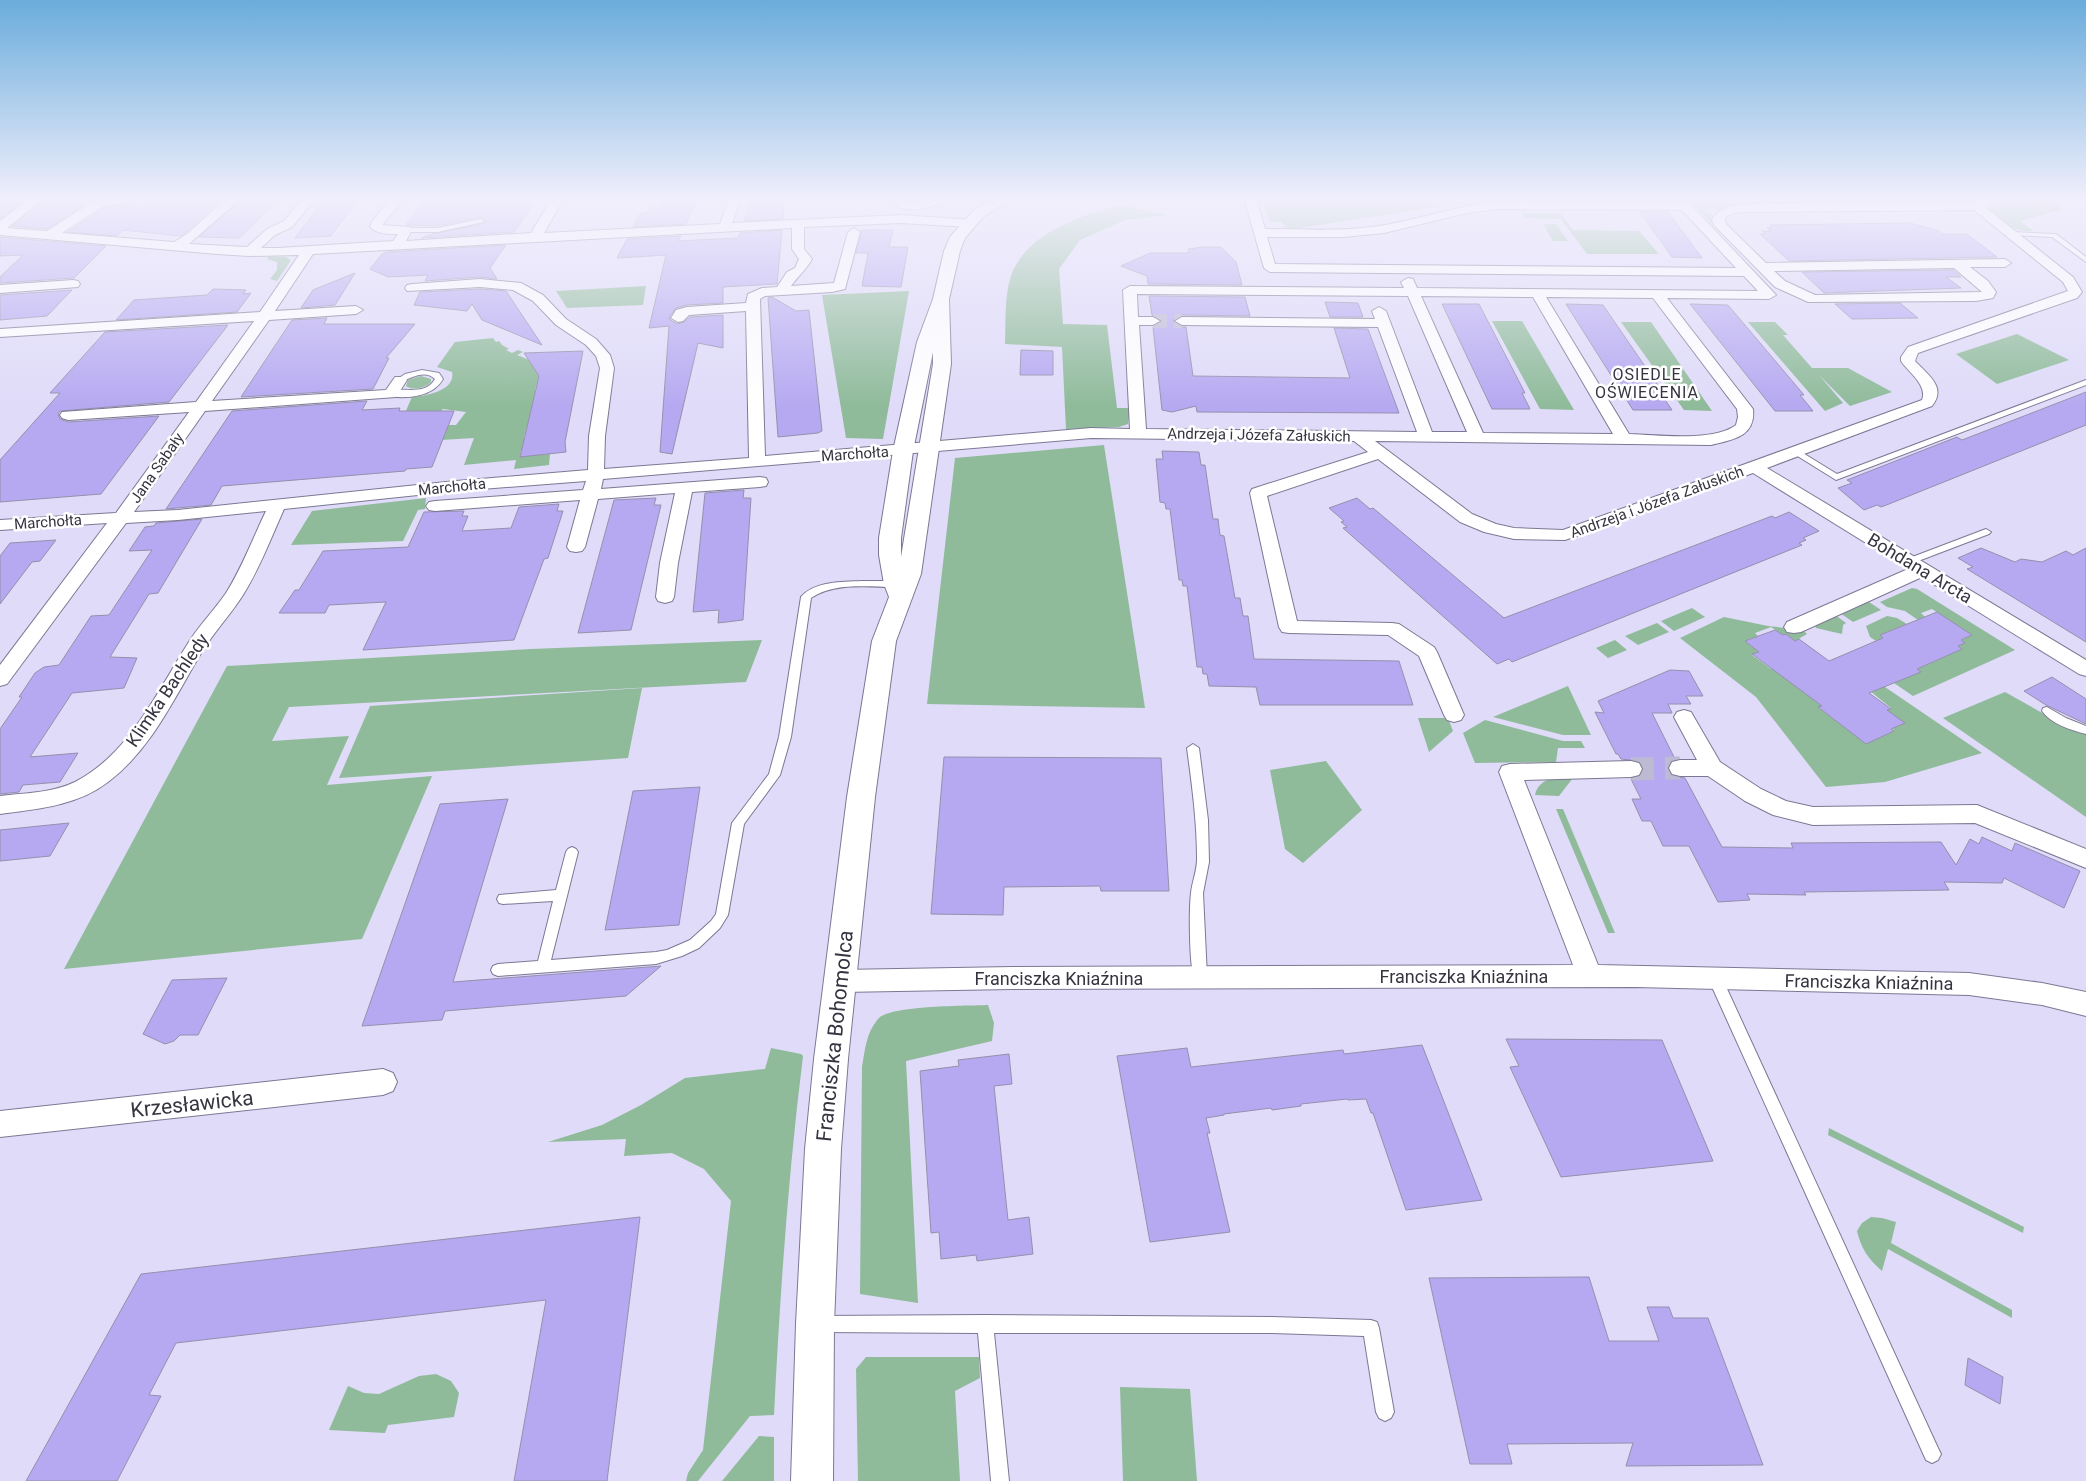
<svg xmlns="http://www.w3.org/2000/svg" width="2086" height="1481" font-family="Roboto,sans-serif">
<rect width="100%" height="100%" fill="#dfdbf9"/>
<!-- green -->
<g fill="#8fbb9a" fill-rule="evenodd">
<polygon points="1262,198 1978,198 1957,202 1741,204 1742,205 1720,211 1711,208 1705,211 1712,214 1711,217 1713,225 1690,201 1536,200 1454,204 1293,229 1286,229 1282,222 1270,222"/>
<path d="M2004 198H2043L2061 204 2060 210 2020 221 2033 231C2011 232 2003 221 1988 208Z"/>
<path d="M1120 205 1167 215 1125 220 1080 240 1059 269 1063 324 1107 325 1117 408H1130L1128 424 1119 427 1066 429 1062 347 1005 344C1006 323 1004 297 1011 276 1026 233 1080 216 1120 205Z"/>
<polygon points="1522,213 1560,213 1573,230 1639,231 1659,254 1587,254 1561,219 1525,218"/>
<polygon points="1543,224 1556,224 1568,241 1553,241"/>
<polygon points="268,257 286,257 291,260 277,281 270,279 277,270 277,262 267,259"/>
<polygon points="646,286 643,305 567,308 556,291"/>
<polygon points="909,291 883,439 846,438 822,295"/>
<polygon points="1492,321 1522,321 1574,410 1540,409"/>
<polygon points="1621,322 1651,322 1712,411 1684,410"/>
<polygon points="1748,322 1775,322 1788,335 1783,335 1812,368 1848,368 1892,392 1850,406 1819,375 1843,403 1825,411"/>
<polygon points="2017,334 2069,360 1997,384 1956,354"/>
<path d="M493 338 496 342 499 341 502 345 509 349 506 350 512 353 518 350 523 352 517 355C532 361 537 361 541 380H538L535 390 536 401 533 402 530 413 531 425 527 426 524 437 525 449 521 450 520 456 550 454 549 465 514 469 516 460 464 465 474 438 392 443 412 397C425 396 456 391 452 372L437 367 455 342ZM443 409 466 412 456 425H449L446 429 418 424 428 411H441Z"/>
<path d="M421 376 431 379V382C425 388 414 391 406 386L408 380Z"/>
<polygon points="1104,445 1145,708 927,704 955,458"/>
<polygon points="426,498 425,509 418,510 403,541 291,545 312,511"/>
<polygon points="1912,588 1917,589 2015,650 1913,696 1891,681 1921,672 1917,669 1962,649 1958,646 1964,643 1961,640 1972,635 1932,609 1921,613 1925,617 1918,620 1905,611 1887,607 1880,602"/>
<polygon points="1869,602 1881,610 1853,622 1840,613"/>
<polygon points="1692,608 1705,617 1674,631 1661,621"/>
<polygon points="1835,615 1846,623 1843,625 1842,634 1816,628 1815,625"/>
<polygon points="1887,616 1897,618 1907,624 1880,635 1884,638 1876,641 1870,637 1866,626"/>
<polygon points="1724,617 1768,626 1803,630 1807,634 1795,641 1786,634 1783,635 1771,627 1755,633 1758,636 1745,641 1759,652 1752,655 1771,669 1776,667 1822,706 1819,708 1866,743 1894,731 1887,710 1891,708 1870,691 1882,685 1982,753 1885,782 1826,787 1756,697 1680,638"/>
<polygon points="1657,623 1669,632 1638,645 1625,636"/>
<polygon points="762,640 746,682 289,707 272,741 349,736 327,785 432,776 362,939 64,969 227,666 531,649"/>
<polygon points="1615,640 1627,650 1608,658 1596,648"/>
<polygon points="1568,686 1591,735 1563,735 1493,717"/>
<polygon points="642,688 628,758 339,778 370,706"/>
<polygon points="2005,692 2071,729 2086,734 2086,817 1943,718"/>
<polygon points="1418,718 1448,718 1453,731 1429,752"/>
<polygon points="1485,720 1563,741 1581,741 1585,748 1558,748 1556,762 1475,763 1463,733"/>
<polygon points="1326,761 1362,810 1303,863 1285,849 1270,770"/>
<path d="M1576 774 1559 796 1535 795C1539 776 1561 777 1576 774Z"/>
<polygon points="1556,809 1563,809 1615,933 1608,933"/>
<path d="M988 1005 994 1023 992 1041 906 1061 918 1303 860 1294 862 1067C865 1050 866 1033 878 1019 889 1005 968 1006 988 1005Z"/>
<path d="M771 1048 801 1054 803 1056C788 1176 780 1295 774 1415L750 1416 698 1481H686L688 1473 703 1450 731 1201 704 1169 672 1153 624 1156 626 1139 548 1142 602 1125 641 1105 685 1078 765 1069Z"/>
<polygon points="1829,1128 2024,1227 2023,1233 1828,1135"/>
<path d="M1871 1217 1882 1218 1896 1222 1891 1243 2012 1310V1318L1888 1249 1882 1271C1868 1259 1861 1248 1857 1231L1862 1223Z"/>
<polygon points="866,1357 979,1357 980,1378 955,1391 960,1481 858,1481 856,1369"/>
<polygon points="436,1374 451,1381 459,1393 454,1417 388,1425 385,1433 329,1430 348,1386 364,1393 379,1394 419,1376"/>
<polygon points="1120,1387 1190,1389 1197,1481 1123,1481"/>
<polygon points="759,1436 774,1437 774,1481 722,1481"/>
</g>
<!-- building -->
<g fill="#b6a9f1" stroke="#9490ac">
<polygon points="281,198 239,238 199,237 242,199"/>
<polygon points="326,198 359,198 331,236 295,238"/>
<polygon points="428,198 537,198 514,232 422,238 433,234 483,224 486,221 481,217 438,226 406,225"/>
<polygon points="665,198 697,198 686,224 633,227 640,214 650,211 652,208 660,208"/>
<polygon points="752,198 784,198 783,219 744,221"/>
<polygon points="223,199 181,236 123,230 117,236 68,232 104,208 130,203"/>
<polygon points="0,202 22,202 0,219"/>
<polygon points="42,202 82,202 79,204 86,204 47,229 12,226"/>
<polygon points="1640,212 1668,212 1702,258 1672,257"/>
<polygon points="1910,223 1939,231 1942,234 1967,234 1997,257 1789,261 1760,234 1765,234 1762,231 1772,232 1767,228 1772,227 1770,225"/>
<polygon points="782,230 777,284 723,287 723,303 687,305 676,308 669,317 670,320 678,324 684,322 690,317 723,315 723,348 698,343 672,454 660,452 669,326 649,328 666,255 617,258 627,239 681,236 678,241 738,238 740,233"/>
<polygon points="862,230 893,230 889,247 908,247 901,287 862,286 868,253 856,253"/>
<polygon points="0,237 106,246 74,278 0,283 0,277 23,255 0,256"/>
<polygon points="506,245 490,268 497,279 480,277 425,281 428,275 388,277 370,269 382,254 387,252"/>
<polygon points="1202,247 1221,247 1236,262 1242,285 1148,284 1147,276 1121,266 1150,253 1189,253 1188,249"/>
<polygon points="1953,270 1961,277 1946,277 1961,288 1824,293 1802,272"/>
<polygon points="355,273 335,305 301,308 313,290"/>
<polygon points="213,289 246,290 243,294 251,293 237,312 116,320 134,300 207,295"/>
<polygon points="480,289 506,291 542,345 482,320 472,304 467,311 414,305 420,292"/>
<polygon points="72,290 47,316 0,320 0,295"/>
<polygon points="1149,296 1245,297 1250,316 1182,315 1173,320 1181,327 1186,327 1193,376 1350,378 1334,328 1368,329 1399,413 1197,412 1196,406 1172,412 1162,410 1153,327 1162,320 1152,315"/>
<polygon points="772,297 796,311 809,310 822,431 818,433 778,437 768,298"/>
<polygon points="1325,302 1358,303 1363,317 1330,317"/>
<polygon points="1900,303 1918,318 1852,319 1835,304"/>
<polygon points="1442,304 1479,304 1525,393 1522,393 1530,409 1492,409"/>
<polygon points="1566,304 1603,305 1664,394 1661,394 1672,410 1633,410"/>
<polygon points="1690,304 1728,305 1804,395 1800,395 1813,411 1775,411"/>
<polygon points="327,318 324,324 415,324 386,358 389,358 373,389 241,397 292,320"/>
<polygon points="228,325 169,402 60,411 58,414 60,419 68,422 159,416 101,494 0,502 0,460 60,393 50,393 105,332"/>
<polygon points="1021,350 1053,351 1053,375 1020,375"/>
<polygon points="583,351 565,442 566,452 520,457 539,376 524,353"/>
<polygon points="2086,392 2086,425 1889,504 1881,507 1877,505 1864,510 1838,488 1852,483 1847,480 1957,437 1962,440"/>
<polygon points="367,401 362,410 400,408 399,411 454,411 432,467 406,469 405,471 222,486 211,505 166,509 232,411"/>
<polygon points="1162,451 1199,452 1201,465 1205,465 1213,519 1218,519 1220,535 1224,536 1235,598 1240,598 1243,616 1248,616 1254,659 1399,661 1413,705 1260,705 1256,687 1209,686 1207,674 1203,674 1202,667 1197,667 1187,586 1183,586 1182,580 1179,580 1170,509 1166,509 1165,503 1160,502 1156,459 1163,459"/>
<polygon points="744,490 743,498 751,498 743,620 718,623 719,610 693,612 705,493"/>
<polygon points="656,498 654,505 661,505 631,630 578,633 614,500"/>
<polygon points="1357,498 1370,509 1373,508 1504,618 1772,516 1775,518 1789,512 1819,531 1803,538 1806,540 1799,543 1802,545 1512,662 1509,659 1497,664 1343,528 1347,527 1341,522 1344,521 1329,508"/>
<polygon points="559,504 557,511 563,511 548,558 544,559 514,640 363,650 386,602 329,605 325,613 279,613 295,590 299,590 323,551 408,547 424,512 464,511 462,516 468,516 462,531 511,528 519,507"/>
<polygon points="202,519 158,593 149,594 110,657 137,658 124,688 72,693 30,757 78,753 60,782 23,785 19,792 0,794 0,729 22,697 19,697 35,673 44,667 59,665 91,616 109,615 152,550 129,551 145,527 154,526 156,523"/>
<polygon points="56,540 40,561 32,562 0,604 0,556 10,543"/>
<polygon points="1981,548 2015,562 2021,559 2042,562 2066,551 2073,555 2086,548 2086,642 1967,569 1973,567 1958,558"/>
<polygon points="1937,612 1972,635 1961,640 1965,643 1958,646 1962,649 1917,669 1921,672 1869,693 1891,709 1887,710 1905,723 1891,729 1894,731 1866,744 1818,707 1822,706 1752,654 1759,652 1745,641 1775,630 1783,635 1786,634 1795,641 1799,639 1829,661 1883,638 1880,635"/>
<polygon points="1670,670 1689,671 1703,696 1686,696 1691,704 1668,704 1672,713 1652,713 1675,759 1670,761 1667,769 1672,776 1685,778 1722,847 1793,848 1791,843 1941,842 1956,865 1970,839 1979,844 1982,837 2012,851 2015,843 2080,871 2064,908 2004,878 2002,883 1944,882 1949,890 1804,892 1806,895 1747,894 1750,900 1718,902 1689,846 1663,846 1651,821 1642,821 1632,799 1641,799 1631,779 1641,776 1644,768 1639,761 1621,759 1618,754 1616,754 1595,712 1604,713 1598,701"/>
<polygon points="2052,677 2086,699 2086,724 2046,705 2024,691"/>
<polygon points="944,757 1161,758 1169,891 1101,891 1100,886 1004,887 1003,915 931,914"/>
<polygon points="700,787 679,925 605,930 633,791"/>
<polygon points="508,799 453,982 661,966 626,996 445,1011 442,1020 362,1026 440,804"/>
<polygon points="69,823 50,856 0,861 0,830"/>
<polygon points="227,978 198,1035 180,1035 174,1041 165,1044 143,1034 172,980"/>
<polygon points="1506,1039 1662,1040 1713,1161 1561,1177 1510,1067 1519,1066"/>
<polygon points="1422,1045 1482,1200 1406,1210 1373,1113 1371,1113 1366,1099 1348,1100 1347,1099 1301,1104 1301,1106 1272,1110 1271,1108 1224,1114 1224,1115 1206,1118 1210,1133 1207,1133 1230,1232 1150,1242 1117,1056 1187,1048 1191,1067 1343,1050 1344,1054"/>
<polygon points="1009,1054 1012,1084 994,1086 1008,1220 1029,1217 1033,1254 977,1261 976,1255 941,1259 939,1232 931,1233 920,1071 959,1066 958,1060"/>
<polygon points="640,1217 607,1481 514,1481 546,1300 176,1343 149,1395 161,1396 117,1481 26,1481 141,1274"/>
<polygon points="1589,1277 1609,1341 1659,1341 1647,1307 1669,1307 1673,1318 1708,1318 1763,1465 1626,1466 1633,1443 1507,1444 1512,1464 1470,1464 1429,1278"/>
<polygon points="1968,1358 2003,1377 2000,1404 1965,1385"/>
</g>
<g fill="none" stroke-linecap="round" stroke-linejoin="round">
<!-- minor-tunnel-far1 -->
<polyline stroke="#bdbad4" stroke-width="14" stroke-dasharray="14 7" stroke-linecap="butt" points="1153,321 1182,321"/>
<!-- minor-tunnel -->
<polyline stroke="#bdbad4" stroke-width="23" stroke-dasharray="23 11" stroke-linecap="butt" points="1631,769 1680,768"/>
<!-- service casing -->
<g stroke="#7c7893" stroke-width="2">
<g id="service">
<polygon points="481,219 484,221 483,222 438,232 406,232 403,230 406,228 438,228"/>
<polygon points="2013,232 2056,234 2086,257 2086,262 2052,237 2011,235 2011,233"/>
<path d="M422 370 439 373 443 379C433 397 407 399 388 396L387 394C401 384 424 398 435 379 425 369 411 378 400 382L396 380 405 374Z"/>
<polygon points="2086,380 2086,385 1836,480 1791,452 1795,449 1798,450 1837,474"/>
<polygon points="1986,529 1991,532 1989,534 1913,563 1910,564 1905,561 1907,559"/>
<path d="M861 581H895L900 584 895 587C868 587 834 582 811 598L791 737 780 775 744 824 728 915 720 928 699 948 682 956 656 964 498 976 493 974 491 970 493 966 498 964 538 961 553 901 503 904 499 903 497 899 499 895 556 890 566 852 568 849 572 847 576 849 578 852 551 960 656 952 667 950 690 940 711 921 716 914 732 823 769 774 779 737 801 597C814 581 842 582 861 581Z"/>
<path d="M2047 707 2066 718 2086 726V734C2071 730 2051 724 2042 711L2043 708Z"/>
<path d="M1193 744 1199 748 1208 820 1209 862 1203 893 1207 977 1205 981 1200 983 1195 981C1189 967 1189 910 1191 893 1192 882 1197 871 1197 859 1197 822 1192 785 1187 748Z"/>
<polygon points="1715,972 1720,974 1722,978 1938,1448 1941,1454 1938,1460 1932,1463 1926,1460 1708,978 1710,974"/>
<polygon points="985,1315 1272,1317 1371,1320 1377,1322 1379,1328 1394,1412 1391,1418 1385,1421 1379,1418 1376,1412 1364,1336 1272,1333 994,1333 1009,1481 991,1481 978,1333 819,1332 813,1330 811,1324 813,1318 819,1316"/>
</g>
</g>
<!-- minor casing -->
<g stroke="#7c7893" stroke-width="2">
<g id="minor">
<path d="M30 198H44L7 228 47 231 95 200 102 198H134L128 202 103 206 62 233 174 242 187 234 227 198H241L189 244 247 247 267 229 284 221 303 198H316L292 227 275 235 261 248H278L393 241 398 234C388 234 377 234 370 227L372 221 392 198H405L382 225 410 227 412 230 406 241 531 233 552 198H564L544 233 720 224 729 198H741L732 223 901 215 973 220 975 223 973 226 969 227 901 223 804 227V249L812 259C806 270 798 276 791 286L834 283 848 232 854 228 860 232 845 289 832 292 765 296 760 299 765 456 1091 428 1130 429 1123 290 1130 286 1404 288 1401 282 1408 278 1413 279 1417 288 1758 291 1744 276 1270 272 1264 268 1244 198H1256L1265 229C1305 229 1346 232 1385 225 1423 218 1459 206 1498 201L1689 203 1776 295 1769 299 1667 298 1753 409C1756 437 1732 440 1711 445L1375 441 1472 514 1496 524 1514 528 1563 530 1922 400C1928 385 1908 372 1901 361V357L1908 347 2068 291 2063 282 1974 210 1747 212 1733 213 1725 218 1726 224 1766 263 2005 259 2011 263 2005 267H1970L1988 281 1996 292 1993 298 1976 301 1808 302 1775 287 1714 225 1712 220C1719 207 1733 206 1747 204L1975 202 1984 198H2001L1985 207 2073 277 2082 292 2077 298 1918 353 1915 361C1928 375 1947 387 1932 406L1767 468 2086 660V676L2079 674 1922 577 1801 632 1794 633 1787 632 1784 627 1787 622 1908 569 1753 473 1565 540 1514 539 1484 532 1460 522 1378 459 1267 496 1297 621 1392 623 1399 624 1434 647 1437 652 1464 715 1461 720 1454 722 1447 720 1444 715 1419 656 1388 635 1289 633 1282 632 1279 627 1250 493 1252 489 1368 452 1354 441 1091 438 603 479 601 489 760 477 766 478 768 482 766 486 760 487 692 492 678 563 674 597 672 601 665 603 658 601 656 597 660 563 675 493 598 499 585 547 582 551 576 552 570 551 567 547 580 500 435 511 429 510 426 506 429 502 435 501 583 490 586 481 456 491 284 509C271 538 260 568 243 595 231 614 215 631 203 650 175 696 152 749 108 782 77 806 37 809 0 814V796C24 793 52 793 75 782 129 754 156 694 187 645 198 626 214 611 226 593 242 568 253 538 266 511L178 520 126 523 7 684 0 686V665L107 523 0 530V520L116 513 189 412 68 420 62 418 60 415 62 412 196 402 254 321 0 337V329L260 312 299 255 249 256 217 254 0 235V221ZM1498 209 1682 210 1736 268 1275 264 1267 237H1344L1384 233 1467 213ZM792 228V249L799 259 795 268 787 272 777 287 762 288 748 294 746 303 687 307 676 310 671 318 678 322 683 321 689 315 746 311 749 458 604 469 605 436 614 368 610 355 596 339 566 319 543 295 521 283 480 279 412 284 407 285 405 288 407 291 480 287 513 290 533 301 556 325 586 345 596 356 600 368 589 436 588 470 456 481 178 510 134 512 205 411 396 397 407 380 405 377H395L386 390 212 401 269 320 356 314 363 310 356 306 275 311 313 254ZM1954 268 1982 292 1815 295 1785 281 1774 271ZM1137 294 1408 296 1467 432H1432L1386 311 1379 307 1372 311 1375 319 1182 317 1175 321 1182 325 1378 327 1417 432 1146 429 1139 325H1153L1160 321 1153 317H1138ZM1421 296 1533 297 1613 434 1483 433ZM1546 297 1653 298 1737 409 1738 417 1736 425C1714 442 1657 435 1629 434Z"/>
<path d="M931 198H948C938 207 906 215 896 205 904 198 920 203 931 198Z"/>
<polygon points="73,280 78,281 80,284 78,287 0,293 0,285"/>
<polygon points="1684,710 1691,712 1720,762 1761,789 1786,801 1813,807 1977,805 2086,849 2086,868 1975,823 1813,825 1773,815 1745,801 1708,776 1680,776 1672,774 1669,768 1672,762 1680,760 1697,760 1674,717 1677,712"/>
<polygon points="1631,761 1639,763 1642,769 1639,775 1631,777 1524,780 1598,965 1969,973 2042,983 2086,992 2086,1016 2042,1005 1969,995 1636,987 1012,989 841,992 832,989 828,981 832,973 841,970 1012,967 1573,965 1499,772 1502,766 1510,764"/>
<polygon points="383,1069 393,1073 397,1082 393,1091 383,1095 0,1137 0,1111"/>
</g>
</g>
<!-- tertiary casing -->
<g stroke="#7c7893" stroke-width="2">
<path id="tertiary" d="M993 198H1011L983 217 965 238 960 251 949 299 951 364 921 574 896 641 875 797 848 1059 841 1149 834 1324 833 1481H791L796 1324 805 1149 814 1059 847 797 872 641 889 597 884 584 879 555V538L893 451 917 342 933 299 944 251 950 237 973 211ZM933 352V364L901 557V538L913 451Z"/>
</g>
<!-- service -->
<use href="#service" fill="#fff" fill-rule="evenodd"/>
<!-- minor -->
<use href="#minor" fill="#fff" fill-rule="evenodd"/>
<!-- tertiary -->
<use href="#tertiary" fill="#fff" fill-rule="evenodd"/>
<!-- tram -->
<polyline stroke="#8c899f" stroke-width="1" points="2076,198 2086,202"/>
</g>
<!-- sky -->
<linearGradient id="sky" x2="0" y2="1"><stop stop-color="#6aacdc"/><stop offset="0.49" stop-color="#f1effc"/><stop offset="1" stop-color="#f1effc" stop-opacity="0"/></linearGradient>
<rect width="2086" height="406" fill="url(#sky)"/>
<g text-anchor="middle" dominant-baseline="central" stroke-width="5" stroke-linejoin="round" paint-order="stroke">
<!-- far-street labels -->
<g font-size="15" fill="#363440" stroke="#fff">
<text transform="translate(1259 435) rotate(1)">Andrzeja i Józefa Załuskich</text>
<text transform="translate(855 454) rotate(-4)">Marchołta</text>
<text transform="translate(157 468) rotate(-55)">Jana Sabały</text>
<text transform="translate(452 487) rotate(-6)">Marchołta</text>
<text transform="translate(1657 502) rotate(-20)">Andrzeja i Józefa Załuskich</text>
<text transform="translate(48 522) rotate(-4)">Marchołta</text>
</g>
<!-- far-neighbourhood labels -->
<g font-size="16" letter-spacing="1" fill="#363440" stroke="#fff">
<text x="1647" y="374">OSIEDLE<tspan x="1647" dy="18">OŚWIECENIA</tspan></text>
</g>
<!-- street labels -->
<g font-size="18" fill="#363440" stroke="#fff">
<text transform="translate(1920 568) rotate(31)">Bohdana Arcta</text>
<text transform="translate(167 690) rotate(-56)">Klimka Bachledy</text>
<text x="1464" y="976">Franciszka Kniaźnina</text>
<text x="1059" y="978">Franciszka Kniaźnina</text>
<text transform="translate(1869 982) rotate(1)">Franciszka Kniaźnina</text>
</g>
<!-- near-street labels -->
<g font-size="21" fill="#363440" stroke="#fff">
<text transform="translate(835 1036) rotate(-84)">Franciszka Bohomolca</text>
<text transform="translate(192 1104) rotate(-6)">Krzesławicka</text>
</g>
</g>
</svg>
